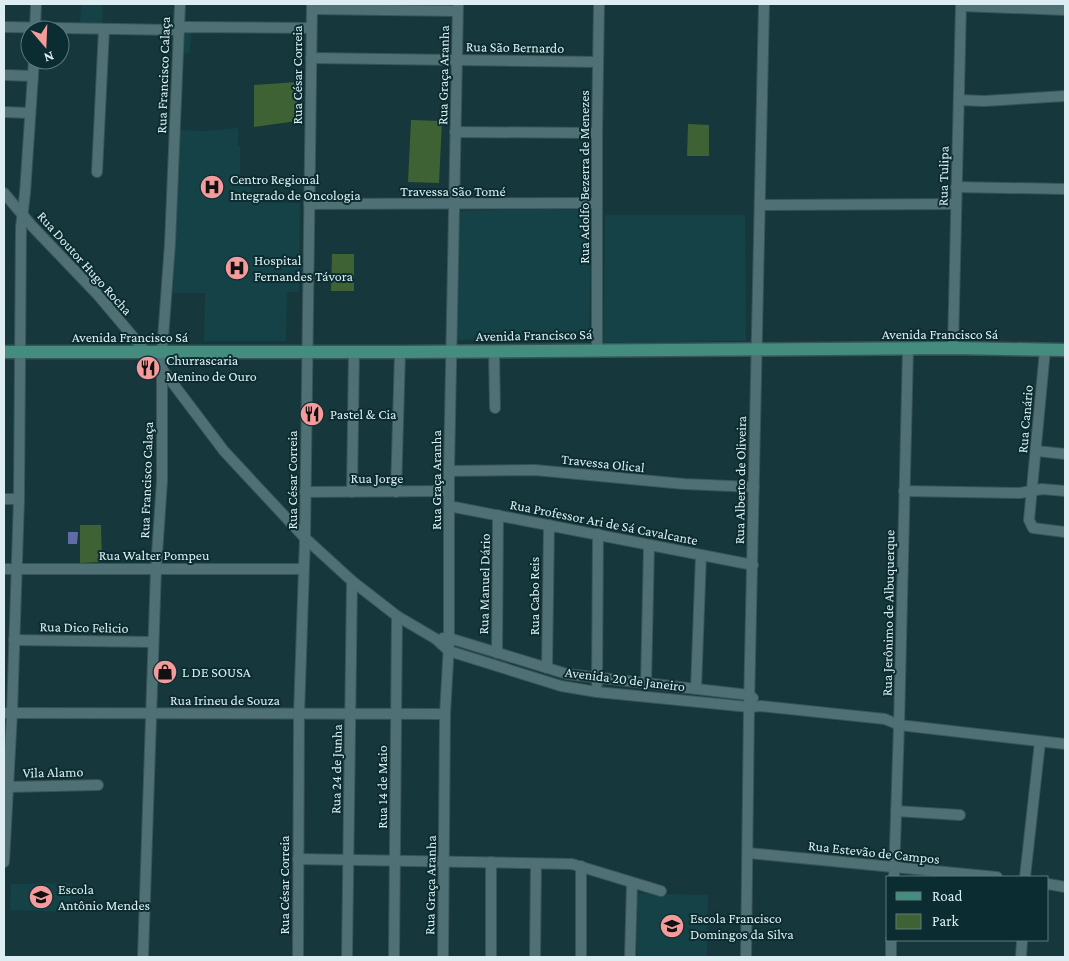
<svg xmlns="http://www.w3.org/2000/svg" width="1069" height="961" font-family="'Crimson Pro',serif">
<rect width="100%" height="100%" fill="#16373b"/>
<!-- built -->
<g fill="#144246">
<polygon points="81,4 103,4 102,25 80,24"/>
<polygon points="187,32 191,32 190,53 183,54 184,35"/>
<polygon points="238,128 238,146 240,146 240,186 251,187 251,202 300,203 299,292 287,292 286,341 204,341 205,293 173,293 180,130 203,131"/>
<polygon points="544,209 592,209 589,337 457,340 459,211"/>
<polygon points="605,215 745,215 746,341 603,343"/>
<polygon points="72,883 70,912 10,910 11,884"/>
<polygon points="637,893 708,895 707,957 637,957"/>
</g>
<!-- green -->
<g fill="#3e6233">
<polygon points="297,82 297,121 254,127 254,85"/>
<polygon points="411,120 442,121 439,183 408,182"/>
<polygon points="688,124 709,125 709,156 687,156"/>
<polygon points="332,254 354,254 354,291 331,291"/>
<polygon points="80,525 101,525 102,562 80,563"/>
</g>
<!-- water -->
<polygon fill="#616ba7" points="68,532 78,532 77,544 68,544"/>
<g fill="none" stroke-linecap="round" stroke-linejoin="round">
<!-- minor casing -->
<g stroke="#395458" stroke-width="12">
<g id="minor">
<polyline points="961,6 1065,10"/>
<polyline points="312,9 457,11"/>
<polyline points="4,27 172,30 185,27 311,28"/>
<polyline points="35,30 36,4"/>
<polyline points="311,58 598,62"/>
<polyline points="4,75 33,76"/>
<polyline points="959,100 984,101 1065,96"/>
<polyline points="4,112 30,113"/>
<polyline points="455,132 597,133"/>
<polyline points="97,172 104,29"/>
<polyline points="956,187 1065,189"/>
<polyline points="4,193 32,226 97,294 146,352"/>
<polyline points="309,204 597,203"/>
<polyline points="760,205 956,204"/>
<polyline points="953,348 961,4"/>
<polyline points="597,350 597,133 599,4"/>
<polyline points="1045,350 1029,520 1033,528 1065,532"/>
<polyline points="494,351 495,408"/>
<polyline points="162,369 224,451 305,538 352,581 397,616 436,639 449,651 561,686 597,692 749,707 761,706 885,719 899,725 1065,744"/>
<polyline points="1037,451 1065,454"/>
<polyline points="449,471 535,470 684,484 754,487"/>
<polyline points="904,491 1020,493 1042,489 1065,491"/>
<polyline points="305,492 449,491"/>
<polyline points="352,492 354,352"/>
<polyline points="396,492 400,352"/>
<polyline points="4,499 19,499"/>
<polyline points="449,506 753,565"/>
<polyline points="4,569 303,569"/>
<polyline points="443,638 449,638 567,674 749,695 753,698"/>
<polyline points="14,640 153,642"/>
<polyline points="497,653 498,515"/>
<polyline points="547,668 549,525"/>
<polyline points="597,684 598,534"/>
<polyline points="646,684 649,545"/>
<polyline points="696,689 701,555"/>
<polyline points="4,713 445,714"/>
<polyline points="8,787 98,785"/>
<polyline points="896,811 960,815"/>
<polyline points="748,853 997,877"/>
<polyline points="298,859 572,864 661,891"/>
<polyline points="4,862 12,713 19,499 21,227 25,193 34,60"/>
<polyline points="894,877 899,725 908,349"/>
<polyline points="1025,877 1040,742"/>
<polyline points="1048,884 1065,887"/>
<polyline points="143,957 156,569 162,481 162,352 170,244 180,4"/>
<polyline points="298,957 299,714 305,538 312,4"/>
<polyline points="347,957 352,581"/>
<polyline points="394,957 397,616"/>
<polyline points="443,957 445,714 449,644 449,471 458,4"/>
<polyline points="491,957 491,862"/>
<polyline points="535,957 536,864"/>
<polyline points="581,957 581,866"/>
<polyline points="630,957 632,883"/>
<polyline points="746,957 749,707 764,4"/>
<polyline points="891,957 891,940"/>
<polyline points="1021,957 1022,940"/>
</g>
</g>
<!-- major casing -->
<g stroke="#395458" stroke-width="15">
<polyline id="major" points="4,352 400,352 953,348 1065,350"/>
</g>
<!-- minor -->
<use href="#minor" stroke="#4f7075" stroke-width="10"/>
<!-- major -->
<use href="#major" stroke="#438c7e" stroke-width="12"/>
</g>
<!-- icons -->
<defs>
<g id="hospital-disc" transform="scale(1.25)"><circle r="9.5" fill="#f59b9c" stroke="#0b2d31"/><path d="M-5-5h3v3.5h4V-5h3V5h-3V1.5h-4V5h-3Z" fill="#111"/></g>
<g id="restaurant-disc" transform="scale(1.25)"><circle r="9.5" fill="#f59b9c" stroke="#0b2d31"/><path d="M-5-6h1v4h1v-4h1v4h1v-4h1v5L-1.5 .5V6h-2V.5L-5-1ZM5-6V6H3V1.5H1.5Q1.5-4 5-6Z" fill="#111"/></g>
<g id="shop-disc" transform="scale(1.25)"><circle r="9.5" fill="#f59b9c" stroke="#0b2d31"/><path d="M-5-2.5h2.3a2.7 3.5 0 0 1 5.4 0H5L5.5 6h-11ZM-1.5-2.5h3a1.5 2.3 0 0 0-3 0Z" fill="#111"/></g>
<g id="school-disc" transform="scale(1.25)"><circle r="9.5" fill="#f59b9c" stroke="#0b2d31"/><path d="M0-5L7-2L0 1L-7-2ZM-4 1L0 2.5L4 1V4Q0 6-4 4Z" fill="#111"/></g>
</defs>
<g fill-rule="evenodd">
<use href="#hospital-disc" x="212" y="187"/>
<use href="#hospital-disc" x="237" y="268"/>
<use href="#restaurant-disc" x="148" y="368"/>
<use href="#restaurant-disc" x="312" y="414"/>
<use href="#shop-disc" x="165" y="672"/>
<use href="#school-disc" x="41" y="897"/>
<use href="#school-disc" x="672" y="926"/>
</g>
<g text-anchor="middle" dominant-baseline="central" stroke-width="4" stroke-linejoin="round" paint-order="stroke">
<!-- street labels -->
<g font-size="14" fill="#dceef1" stroke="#0b2d31">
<text transform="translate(515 47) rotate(1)">Rua São Bernardo</text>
<text transform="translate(163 75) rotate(-88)">Rua Francisco Calaça</text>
<text transform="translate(297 75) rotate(-90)">Rua César Correia</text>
<text transform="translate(443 75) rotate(-89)">Rua Graça Aranha</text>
<text transform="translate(943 176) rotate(-89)">Rua Tulipa</text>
<text transform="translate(584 177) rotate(-90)">Rua Adolfo Bezerra de Menezes</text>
<text x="453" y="191">Travessa São Tomé</text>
<text transform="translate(85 263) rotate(48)">Rua Doutor Hugo Rocha</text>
<text x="940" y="334">Avenida Francisco Sá</text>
<text transform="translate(534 335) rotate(-1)">Avenida Francisco Sá</text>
<text x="130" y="337">Avenida Francisco Sá</text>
<text transform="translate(1025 419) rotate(-85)">Rua Canário</text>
<text transform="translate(603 463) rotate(6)">Travessa Olical</text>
<text x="377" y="478">Rua Jorge</text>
<text transform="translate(146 480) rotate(-88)">Rua Francisco Calaça</text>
<text transform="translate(292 480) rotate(-90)">Rua César Correia</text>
<text transform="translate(436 480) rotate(-90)">Rua Graça Aranha</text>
<text transform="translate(740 480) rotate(-89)">Rua Alberto de Oliveira</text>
<text transform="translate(604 522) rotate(11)">Rua Professor Ari de Sá Cavalcante</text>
<text x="154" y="555">Rua Walter Pompeu</text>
<text transform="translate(484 584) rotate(-89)">Rua Manuel Dário</text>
<text transform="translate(534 596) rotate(-90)">Rua Cabo Reis</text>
<text transform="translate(888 613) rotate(-89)">Rua Jerônimo de Albuquerque</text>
<text transform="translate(84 627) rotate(1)">Rua Dico Felicio</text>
<text transform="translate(625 679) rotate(7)">Avenida 20 de Janeiro</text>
<text x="225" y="700">Rua Irineu de Souza</text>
<text transform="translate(336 769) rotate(-89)">Rua 24 de Junha</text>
<text transform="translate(53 772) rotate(-1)">Vila Alamo</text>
<text transform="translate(382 787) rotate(-90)">Rua 14 de Maio</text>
<text transform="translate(874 852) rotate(6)">Rua Estevão de Campos</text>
<text transform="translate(284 885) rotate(-90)">Rua César Correia</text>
<text transform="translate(430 885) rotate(-89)">Rua Graça Aranha</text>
</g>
<!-- poi labels -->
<g font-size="14" fill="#dceef1" stroke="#0b2d31" text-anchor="start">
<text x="230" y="179">Centro Regional<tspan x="230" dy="16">Integrado de Oncologia</tspan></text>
<text x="254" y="260">Hospital<tspan x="254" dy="16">Fernandes Távora</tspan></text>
<text x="166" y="360">Churrascaria<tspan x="166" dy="16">Menino de Ouro</tspan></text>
<text x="330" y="414">Pastel &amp; Cia</text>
<text x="182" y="672">L DE SOUSA</text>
<text x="58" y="889">Escola<tspan x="58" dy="16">Antônio Mendes</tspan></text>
<text x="690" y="918">Escola Francisco<tspan x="690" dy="16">Domingos da Silva</tspan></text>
</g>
</g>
<!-- border -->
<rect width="1069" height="961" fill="none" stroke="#dceef1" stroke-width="10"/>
<!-- legend -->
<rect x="886" y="876" width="162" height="65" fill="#0b2d31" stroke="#5f7a7e"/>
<rect x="896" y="892" width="25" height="8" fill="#438c7e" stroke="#5f7a7e"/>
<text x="932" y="901" font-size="15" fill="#dceef1">Road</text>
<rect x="896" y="914" width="25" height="15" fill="#3e6233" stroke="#5f7a7e"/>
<text x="932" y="926" font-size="15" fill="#dceef1">Park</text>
<!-- north arrow -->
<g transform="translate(45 45) rotate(161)"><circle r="24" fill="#0b2d31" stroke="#5f7a7e"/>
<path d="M0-4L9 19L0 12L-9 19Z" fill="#f59b9c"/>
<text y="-8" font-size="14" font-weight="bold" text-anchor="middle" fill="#dceef1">N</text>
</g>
</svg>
